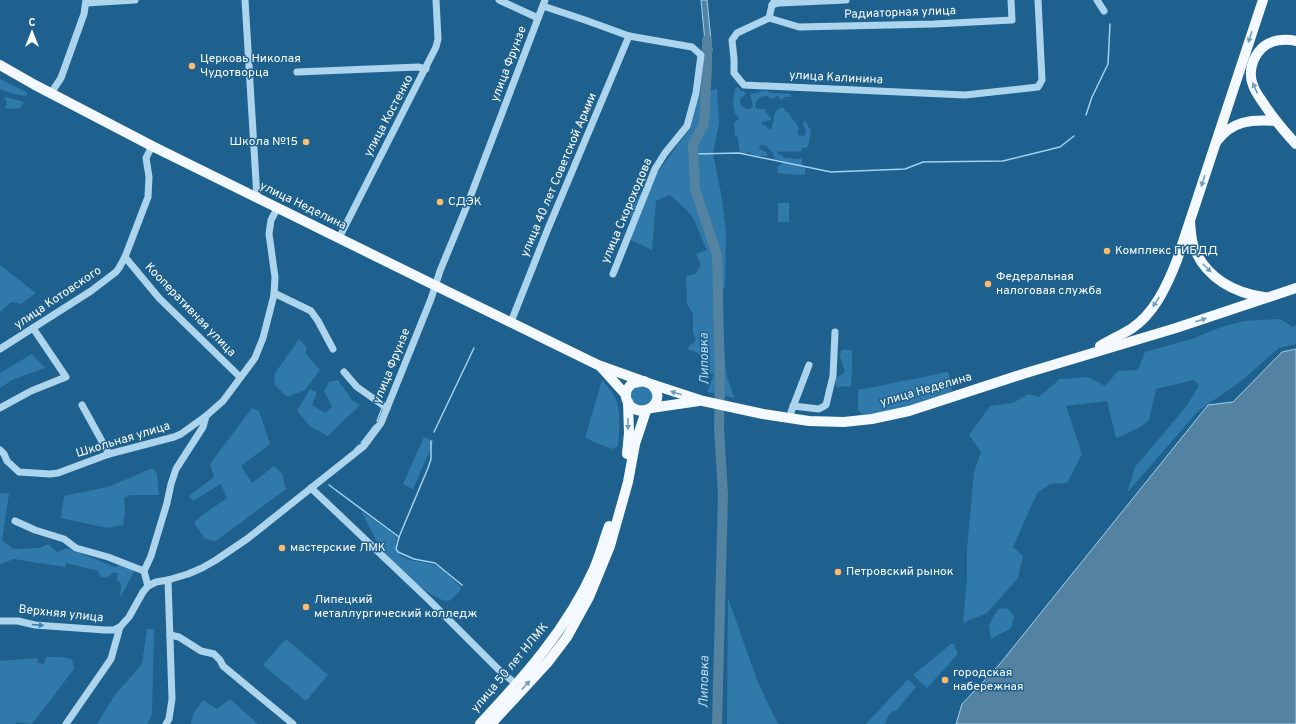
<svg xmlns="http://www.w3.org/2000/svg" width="1296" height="724" font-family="Overpass,sans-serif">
<rect width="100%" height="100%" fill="#1e618e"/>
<!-- green -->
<g fill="#2f7aaa">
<polygon points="0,79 28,93 26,96 14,94 0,89"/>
<path d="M737 87 739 88 741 91H744L746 94 740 99C740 106 743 109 750 109L753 105 750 94 764 91 765 90 771 93 791 94V97H785L783 99H780L778 95 775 98 769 99 768 96C760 96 756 99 755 107L757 109H764L766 113 771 118V120L762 122V124L766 126 767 128 771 129 772 127V124L774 122C774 115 774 109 783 107L786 112 789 113C791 120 799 123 799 130L797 131 798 135 804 136 805 135 806 130C804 127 802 124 804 121H805L808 125V128L811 129 808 147 802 148 801 151C793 152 785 151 777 152V153L783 156V158L799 159 802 158V166L805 168V173L807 174 797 175 778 173 777 167 782 163V161L775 159C774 155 773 151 769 150L767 146 760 145 759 149 766 152 768 156H757L748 152 742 154 739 150 738 137 735 136 734 122 739 119 738 116 735 114 733 103 735 89Z"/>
<path d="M717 89 719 123 713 154 721 193 726 232 725 285 714 318 716 323V342L724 345 726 373 734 398 707 392 714 374 707 372C707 356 701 354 688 349L689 346 696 341 693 332V314L687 304 686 276 696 274 701 264 696 254 707 250C701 239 698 226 691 215 686 208 677 202 670 195L656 201 652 250 631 240 630 212 636 200 663 165 690 128 700 93Z"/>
<polygon points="6,97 24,102 20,108 10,109 5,108 7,103 5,99"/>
<rect x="778" y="203" width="11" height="19"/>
<polygon points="0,265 36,293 21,304 11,302 0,312"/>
<polygon points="1280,319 1293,327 1296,325 1296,344 1279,348 1240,382 1198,411 1127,493 1135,467 1185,408 1199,386 1194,380 1156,389 1149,420 1139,428 1116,438 1107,401 1066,406 1082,454 1067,483 1050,484 1037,493 1013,547 1023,556 1018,578 987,613 963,623 967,581 967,549 974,472 981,452 969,435 990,406 1013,403 1028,394 1039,397 1060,379 1088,377 1105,386 1118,371 1138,370 1145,352 1195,338 1221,327 1244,321"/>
<polygon points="299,339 307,348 305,353 320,370 305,390 287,397 274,384 275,373"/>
<polygon points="841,350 852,350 852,370 851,387 844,386 837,388 835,379 845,372 840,357"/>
<polygon points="32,354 45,368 12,380 0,388 0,373"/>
<polygon points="948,372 952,388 951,392 898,410 863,415 858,410 858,390"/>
<polygon points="338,380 352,400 360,405 328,436 311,427 297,411 310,389 317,392 312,405 325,413 332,407 324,391 329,382"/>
<path d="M602 380C606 385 611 390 614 395 622 410 619 430 618 446L612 449 585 438Z"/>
<polygon points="649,385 655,399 643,409 632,403 631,395 634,387"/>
<polygon points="252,408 259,411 270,444 241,466 252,483 274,466 282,474 286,489 216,541 205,539 194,523 201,516 227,498 221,484 193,501 189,496 214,477 210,464"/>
<polygon points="424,437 434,441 413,489 403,484"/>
<polygon points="153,468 157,474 159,495 130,495 124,498 125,512 123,525 107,528 61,518 64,496 108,487"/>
<polygon points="0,493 9,494 2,540 13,549 39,548 48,544 57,552 67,548 115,567 121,565 135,570 120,598 121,584 117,579 118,574 114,572 106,578 100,576 98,571 66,563 65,567 14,559 0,564"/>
<path d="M361 511 397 537 395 549C404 565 425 559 438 567 446 572 453 580 460 586L461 590 449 601 442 600 420 588 381 552 375 538Z"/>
<polygon points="728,598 758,683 778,724 727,724"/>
<polygon points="1007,608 1014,616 1011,628 991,639 989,625 998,609"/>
<polygon points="147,629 154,629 152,715 147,724 97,724 115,695 142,664"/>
<polygon points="286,639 328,675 306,701 263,665"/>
<polygon points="951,644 954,644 958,654 927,688 913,675"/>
<polygon points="46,657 60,657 72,659 74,669 32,724 17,722 15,724 0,724 0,661 38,658 37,663 44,664"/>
<path d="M908 679 916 687 896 711C887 712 889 718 884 724H866Z"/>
<polygon points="230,699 258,724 191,724 193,714 203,700 217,709"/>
</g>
<!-- water -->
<g fill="#5482a1" stroke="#a0d1ee">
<polygon points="701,0 707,0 712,51 706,52"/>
<polygon points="1296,349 1296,724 956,724 962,704 999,665 1208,405 1233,402 1282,352"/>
</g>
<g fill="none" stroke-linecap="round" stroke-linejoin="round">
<!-- stream -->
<g stroke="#a0d1ee" stroke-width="1.5">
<polyline points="1086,115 1092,97 1108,64 1110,24"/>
<polyline points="694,154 739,153 831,172 905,169 923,162 1003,161 1060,147 1074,136"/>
<polyline points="377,421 382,408"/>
<polyline points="434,432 474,348"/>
<polyline points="431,441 431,459 428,468 399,537 396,549 398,552 414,559 435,563 462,585"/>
<polyline points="361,443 375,425"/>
<polyline points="355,449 359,445"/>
<polyline points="329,485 399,537"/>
</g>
<!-- river -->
<polyline stroke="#5482a1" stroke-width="10" points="707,40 707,66 704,124 693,144 695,189 717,255 720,380 719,429 723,494 717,724"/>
<!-- minor -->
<g stroke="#add4ed" stroke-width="7">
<polyline points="245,0 257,198"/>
<polyline points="499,0 538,18"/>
<polyline points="775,0 772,5 769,18 737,33 732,40 734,59 734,73 744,85 965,95 1038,87 1042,80 1038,0"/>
<polyline points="1097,0 1104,11"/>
<polyline points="86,3 135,0"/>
<polyline points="772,5 779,3 846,0"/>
<polyline points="543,6 585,20 629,36 692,47 701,55 696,93 687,126 665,153 655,169 613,274"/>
<polyline points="769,18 799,27 934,24 1012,20 1011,0"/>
<polyline points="297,72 418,67 426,69"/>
<polyline points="51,93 61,78 84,14 86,0"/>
<polyline points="339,238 436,47 438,39 436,0"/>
<polyline points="125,257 159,298 240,377"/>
<polyline points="274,293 311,311 318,321 333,349"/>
<polyline points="511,322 547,231 629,36"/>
<polyline points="0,349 91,291 116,272 119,268 125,257 148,197 149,177 146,158 152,146"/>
<polyline points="344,372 357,387 387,408"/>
<polyline points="82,405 109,454"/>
<polyline points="793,406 819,409 826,405 833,376 835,332"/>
<polyline points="0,408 31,391 66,377 33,328"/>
<polyline points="790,418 791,412 809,365"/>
<polyline points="0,450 4,454 7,461 19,472 50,474 58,473 109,454 174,437 181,434 206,416"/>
<polyline points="311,488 429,600 499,670 516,684"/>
<polyline points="15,521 35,530 64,539 76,548 108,557 144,571"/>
<polyline points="148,586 144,571 151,556 167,503 171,484 176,469 203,427 206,416 223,401 255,358 263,338 274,295 275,277 269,234 271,220 278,207"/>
<polyline points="0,621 18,621 35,625 105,630 114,630 120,627"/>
<polyline points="170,635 179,637 201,651 214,654 220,660 223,666 293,724"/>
<polyline points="66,724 111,659 120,627 129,617 143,592 148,586 156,582 168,580 188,574 202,568 216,560 247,539 364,446 381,423 431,299 440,271 466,208 545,0"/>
<polyline points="166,724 169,719 172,699 168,580"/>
</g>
<!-- major -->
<g stroke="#f3f9ff" stroke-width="10">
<path d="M1296 41C1285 38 1270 40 1262 48 1252 58 1248 73 1253 85 1255 92 1260 98 1264 104 1273 118 1284 131 1296 144"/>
<polyline points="0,65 35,85 152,146 426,281 598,365 651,384 703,401 763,414 809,421 844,422 872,419 909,411 1026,373 1176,328 1296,288"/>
<path d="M1217 141C1232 121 1251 119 1276 121"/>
<path d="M1190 222C1191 231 1191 242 1195 250 1207 278 1234 293 1264 297"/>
<path d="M1100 346C1110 340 1121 335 1131 329 1154 314 1167 286 1177 260L1263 0"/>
<polyline points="600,366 626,395"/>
<path d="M644 381C640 382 637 382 634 383 617 391 629 419 651 408L699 401"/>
<path d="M651 384C659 392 660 400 651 408"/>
<polyline points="627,454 629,433 628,402"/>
<path d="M480 724C524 677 567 629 594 569 600 555 604 540 609 526"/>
<polyline points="491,724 548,662 567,637 589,597 610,546 628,482 635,444 646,411"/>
</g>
</g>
<!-- one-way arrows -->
<defs><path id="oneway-solid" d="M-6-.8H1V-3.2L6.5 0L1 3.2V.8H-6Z"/></defs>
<g fill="#739ebb">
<use href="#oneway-solid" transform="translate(1250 37) rotate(108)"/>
<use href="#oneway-solid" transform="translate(1255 88) rotate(-115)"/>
<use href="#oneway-solid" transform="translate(1203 181) rotate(108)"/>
<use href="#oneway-solid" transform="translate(1207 268) rotate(45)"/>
<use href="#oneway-solid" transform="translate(1156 302) rotate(123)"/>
<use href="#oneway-solid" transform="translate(1201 320) rotate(-18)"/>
<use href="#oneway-solid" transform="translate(676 393) rotate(-162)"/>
<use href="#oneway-solid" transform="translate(628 424) rotate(89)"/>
<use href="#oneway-solid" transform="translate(526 685) rotate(-47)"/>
</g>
<use fill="#427ea6" href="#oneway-solid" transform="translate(38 625) rotate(5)"/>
<!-- markers -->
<g fill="#fcbc6c" stroke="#1e618e" stroke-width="1.5">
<circle cx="192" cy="66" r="4"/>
<circle cx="306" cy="142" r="4"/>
<circle cx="440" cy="202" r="4"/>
<circle cx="1107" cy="251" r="4"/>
<circle cx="988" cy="284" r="4"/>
<circle cx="282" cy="548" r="4"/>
<circle cx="838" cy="572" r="4"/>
<circle cx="306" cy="607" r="4"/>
<circle cx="945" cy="680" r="4"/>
</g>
<g text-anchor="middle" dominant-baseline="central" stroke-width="3" stroke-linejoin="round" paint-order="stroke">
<!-- street labels -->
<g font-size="12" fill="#fff" stroke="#1e618e">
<text transform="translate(900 13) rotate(-2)">Радиаторная улица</text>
<text transform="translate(509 64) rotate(-69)">улица Фрунзе</text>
<text transform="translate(836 78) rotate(3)">улица Калинина</text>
<text transform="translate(389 116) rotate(-62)">улица Костенко</text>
<text transform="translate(559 175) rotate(-67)">улица 40 лет Советской Армии</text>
<text transform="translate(303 206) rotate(26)">улица Неделина</text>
<text transform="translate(627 211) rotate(-67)">улица Скороходова</text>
<text transform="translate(58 298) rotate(-34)">улица Котовского</text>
<text transform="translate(190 310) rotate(46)">Кооперативная улица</text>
<text transform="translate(392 366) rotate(-68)">улица Фрунзе</text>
<text transform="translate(926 390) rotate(-16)">улица Неделина</text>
<text transform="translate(123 440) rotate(-17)">Школьная улица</text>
<text transform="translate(61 614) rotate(6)">Верхняя улица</text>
<text transform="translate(510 668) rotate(-50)">улица 50 лет НЛМК</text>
</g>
<!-- poi labels -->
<g font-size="12" fill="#fff" stroke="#1e618e" text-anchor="start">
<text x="200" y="59">Церковь Николая<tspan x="200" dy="14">Чудотворца</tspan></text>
<text x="298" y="142" text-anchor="end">Школа №15</text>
<text x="448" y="202">СДЭК</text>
<text x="1115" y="251">Комплекс ГИБДД</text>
<text x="996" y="277">Федеральная<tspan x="996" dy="14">налоговая служба</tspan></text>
<text x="290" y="548">мастерские ЛМК</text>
<text x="846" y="572">Петровский рынок</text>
<text x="314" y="600">Липецкий<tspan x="314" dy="14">металлургический колледж</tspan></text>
<text x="953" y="673">городская<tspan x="953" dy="14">набережная</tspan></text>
</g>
<!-- water labels -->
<g font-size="13" font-style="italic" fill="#b9ddf4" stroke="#1e618e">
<text transform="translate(705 359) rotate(-91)">Липовка</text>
<text transform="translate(705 682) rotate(-89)">Липовка</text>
</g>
</g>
<!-- north arrow -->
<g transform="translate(32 32)" stroke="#1e618e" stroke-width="3" paint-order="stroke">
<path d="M0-3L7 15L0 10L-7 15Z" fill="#ffffff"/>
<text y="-6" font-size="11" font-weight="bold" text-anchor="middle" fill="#ffffff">С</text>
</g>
</svg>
